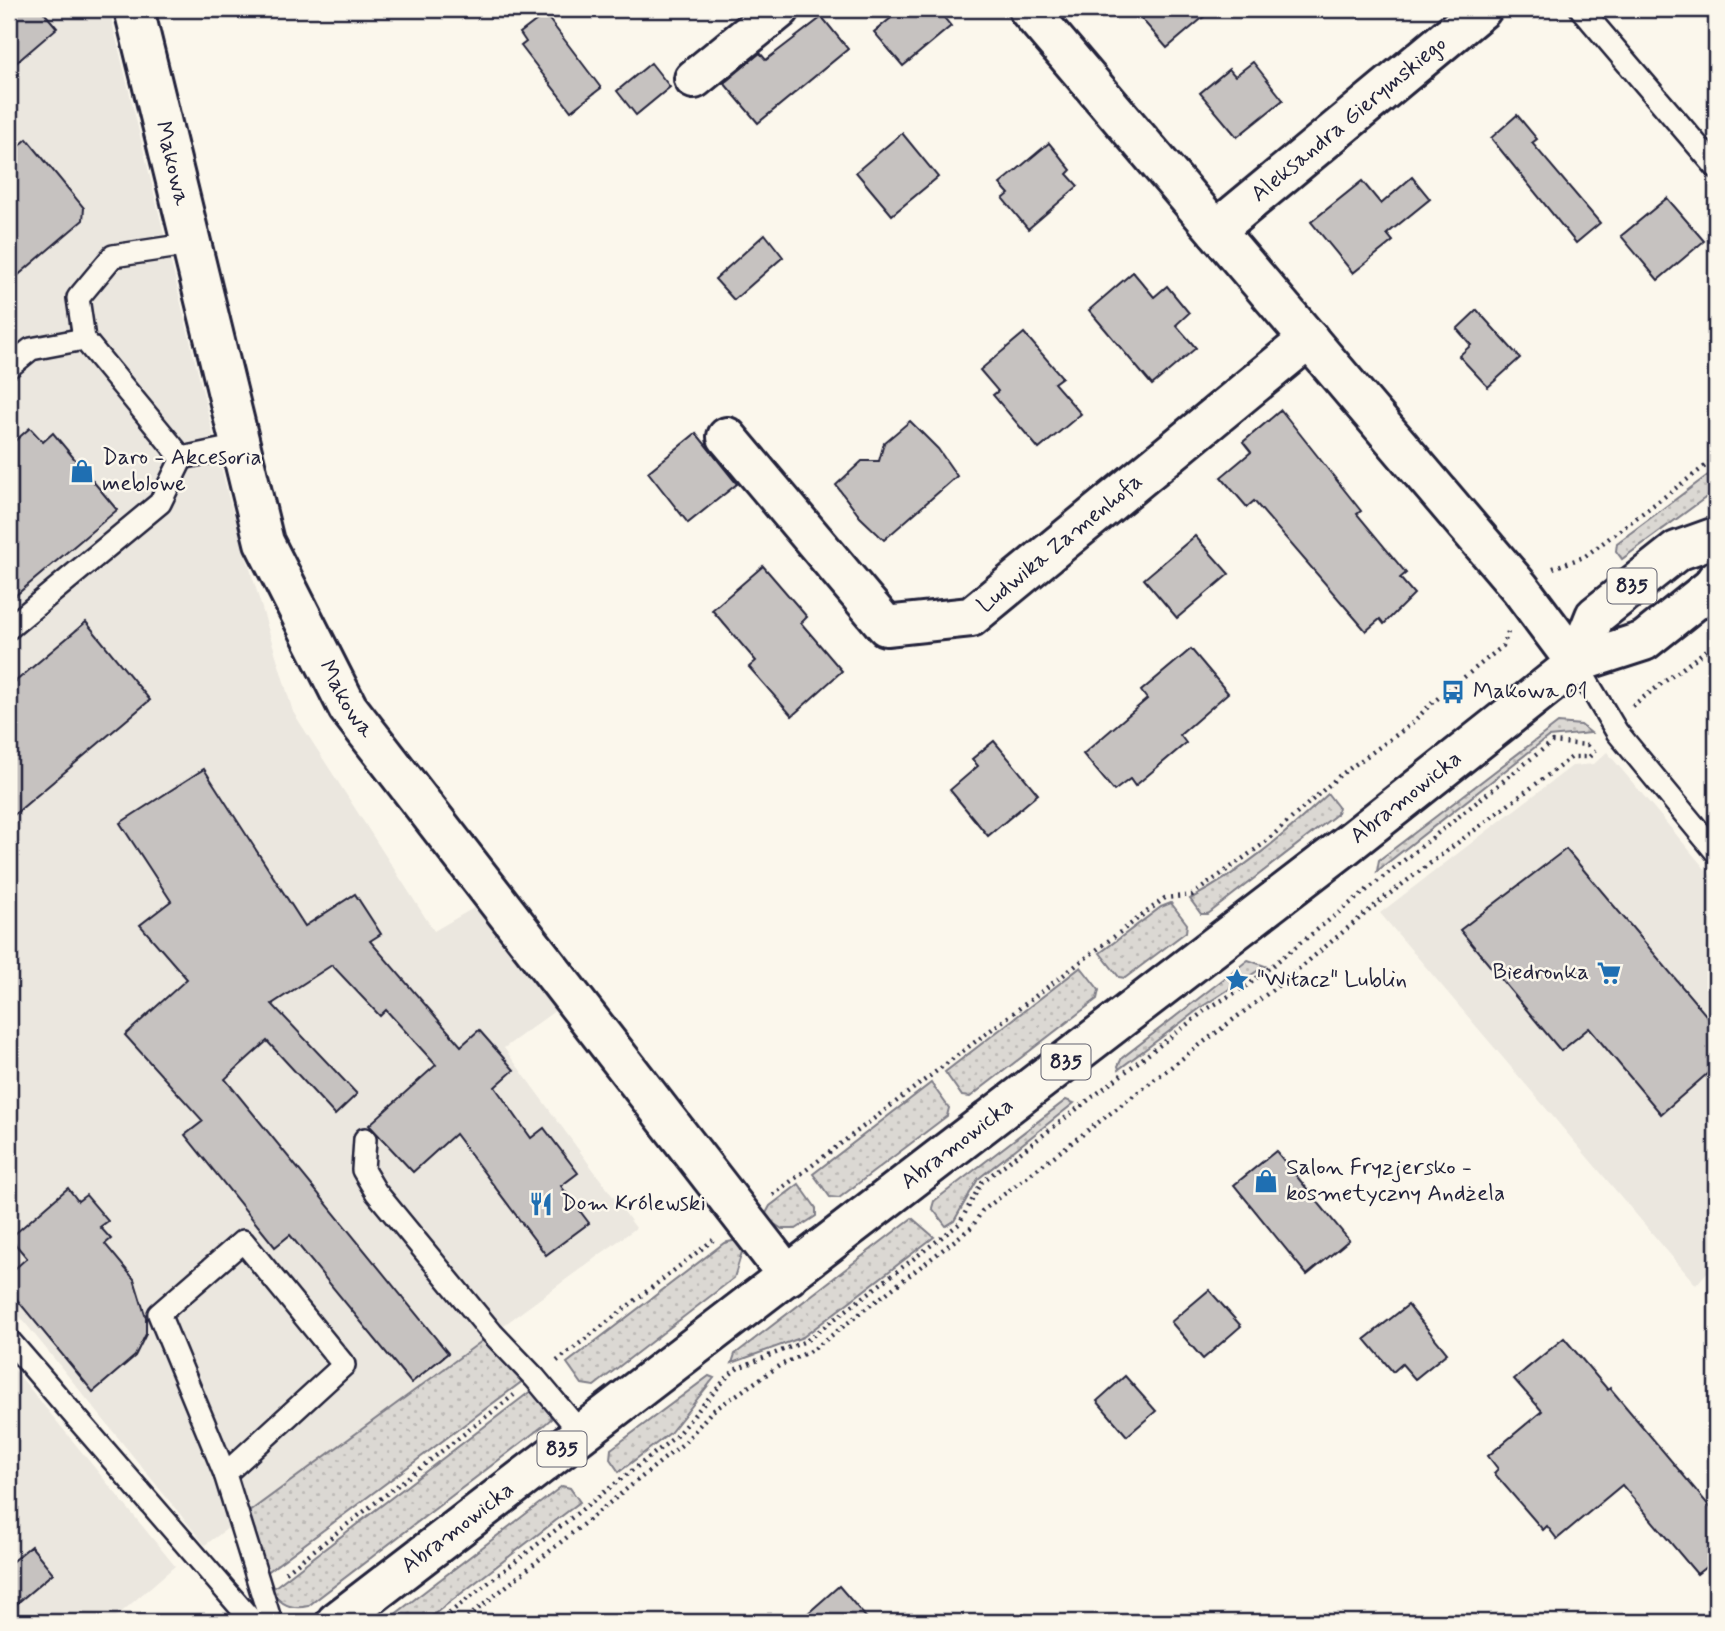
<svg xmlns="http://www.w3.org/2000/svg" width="1725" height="1631" font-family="Mynerve,sans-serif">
<defs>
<pattern id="grass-dots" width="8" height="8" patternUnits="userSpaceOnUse" patternTransform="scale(1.75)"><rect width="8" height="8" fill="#dbd8d3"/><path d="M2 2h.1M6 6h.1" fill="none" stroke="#bcb9b6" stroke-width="1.8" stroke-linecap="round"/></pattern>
</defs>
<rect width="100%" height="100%" fill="#fbf7ec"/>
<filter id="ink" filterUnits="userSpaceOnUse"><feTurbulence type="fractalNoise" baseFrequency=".0143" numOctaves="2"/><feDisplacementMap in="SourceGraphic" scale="14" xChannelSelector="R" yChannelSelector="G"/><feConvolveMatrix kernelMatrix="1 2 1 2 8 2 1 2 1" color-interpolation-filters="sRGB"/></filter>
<g filter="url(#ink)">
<!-- built -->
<g fill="#ebe7df">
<polygon points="9,9 109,9 228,495 293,712 434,931 477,906 556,1010 504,1048 636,1228 205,1545 9,1303"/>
<polygon points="1607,752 1716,882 1716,1262 1696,1285 1380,913 1572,766 1594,764"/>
<polygon points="9,1363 175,1566 110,1622 9,1622"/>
</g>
<!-- grass -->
<g fill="url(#grass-dots)" stroke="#7e7d87" stroke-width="2">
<polygon points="1716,469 1716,490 1622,559 1616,551 1617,543"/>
<polygon points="1558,723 1581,725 1591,733 1548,737 1377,871 1379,860"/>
<path d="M1328 794 1338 807 1337 814 1208 914H1201L1190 899C1243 871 1284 835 1328 794Z"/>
<polygon points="1171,903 1187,924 1186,932 1125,978 1119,977 1100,953 1161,907"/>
<polygon points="1248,960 1265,966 1203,1006 1119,1069 1118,1066 1122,1058"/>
<polygon points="1081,967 1099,990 1097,999 970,1097 962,1096 945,1072"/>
<polygon points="931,1083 949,1108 947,1116 839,1198 830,1197 813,1174"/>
<polygon points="1066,1100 1074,1103 978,1179 954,1221 946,1226 932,1208 934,1201"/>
<polygon points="799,1184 816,1208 816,1216 796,1229 782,1229 764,1217 770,1206"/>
<polygon points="912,1218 934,1237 803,1337 732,1363 735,1354"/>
<polygon points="737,1240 742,1252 734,1278 594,1386 582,1384 567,1363 724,1243"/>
<polygon points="486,1338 524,1380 266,1573 249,1512"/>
<polygon points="709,1376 714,1378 670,1433 619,1472 610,1459 611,1449"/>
<path d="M532 1390 549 1410 551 1419 543 1426 308 1606C292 1610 280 1605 271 1590Z"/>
<polygon points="562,1486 570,1488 580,1502 424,1622 385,1622"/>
</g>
<!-- building -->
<g fill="#c6c2c0" stroke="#22223b" stroke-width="2">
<polygon points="9,9 41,9 57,28 9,69"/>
<polygon points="902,9 937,9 951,26 903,66 874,32"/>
<polygon points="1133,9 1213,9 1167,48"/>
<polygon points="545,14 601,88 571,111 521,46 526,42 520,33"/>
<polygon points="822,17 848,49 758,123 724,83 760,53 766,60"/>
<polygon points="1253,62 1283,100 1237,137 1200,93 1229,69 1235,76"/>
<polygon points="651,63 670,87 636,115 617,91"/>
<polygon points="1517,115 1537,139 1532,143 1600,223 1576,243 1491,138"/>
<polygon points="902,133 938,177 892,215 856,172"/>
<polygon points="27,139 84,208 83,220 9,283 9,155"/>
<polygon points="1049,143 1071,170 1067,174 1078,186 1028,229 1003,199 1009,194 1000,184"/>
<polygon points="1412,177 1430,199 1387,234 1393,241 1353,273 1311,222 1362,181 1381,204"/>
<polygon points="1667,198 1704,241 1658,280 1621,236"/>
<polygon points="765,234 783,257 734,300 715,279"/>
<polygon points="1133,272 1154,297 1167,286 1189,313 1176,325 1196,348 1152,385 1089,310"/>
<polygon points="1477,310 1520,358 1488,387 1459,356 1471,345 1457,329"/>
<polygon points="1024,333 1062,377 1054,383 1081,414 1039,449 993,395 998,391 980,370"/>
<polygon points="1281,410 1361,511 1357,514 1406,573 1400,578 1414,594 1384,624 1380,619 1366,631 1254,501 1247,507 1221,477 1251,452 1243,442"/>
<polygon points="910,421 938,449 957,476 884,540 860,517 836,485 862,461 879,461 884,443"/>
<polygon points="30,428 43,442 53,433 117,510 9,601 9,446"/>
<polygon points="696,433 737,484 688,523 648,472"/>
<polygon points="1195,536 1229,574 1177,618 1144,579"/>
<polygon points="763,566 807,617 801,623 842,671 792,716 749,667 756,661 712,610"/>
<polygon points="86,622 150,700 9,819 9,687"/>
<polygon points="1191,649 1228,693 1180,735 1186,743 1135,786 1130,779 1114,791 1083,754 1147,699 1141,691"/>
<polygon points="994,741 1038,794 988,836 950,790 978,766 972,759"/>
<polygon points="204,769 305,926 355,894 381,934 370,941 461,1046 479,1030 514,1070 495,1087 531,1138 544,1128 578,1173 561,1186 589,1223 546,1255 455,1134 413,1172 369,1125 436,1065 386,1010 380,1016 332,965 272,1004 357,1094 335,1115 267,1041 225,1079 448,1353 411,1383 290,1235 275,1247 185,1135 203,1121 125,1035 187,979 140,925 171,901 120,823"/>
<polygon points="1566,849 1716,1027 1716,1066 1661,1114 1589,1028 1561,1051 1460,930"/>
<polygon points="1276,1151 1349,1240 1307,1275 1234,1185"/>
<polygon points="68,1188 78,1201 86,1195 108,1221 100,1227 111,1239 105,1244 134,1279 146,1318 146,1334 135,1356 93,1392 9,1290 9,1274 27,1258 10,1238"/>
<polygon points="1209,1290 1241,1326 1203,1359 1171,1322"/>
<polygon points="1408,1305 1447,1353 1415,1379 1402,1364 1393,1372 1365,1339"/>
<polygon points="1564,1338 1608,1390 1610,1388 1716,1514 1716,1559 1697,1574 1622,1485 1557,1539 1547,1526 1543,1530 1494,1473 1498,1469 1488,1456 1542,1411 1514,1379"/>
<polygon points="1125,1376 1156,1411 1127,1436 1097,1401"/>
<polygon points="31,1546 53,1573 9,1610 9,1564"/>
<polygon points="839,1586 870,1622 798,1622"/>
</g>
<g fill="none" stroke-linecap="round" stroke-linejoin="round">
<!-- lane casing -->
<g stroke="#22223b" stroke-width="26">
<g id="lane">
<polyline points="1581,9 1716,167"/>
<polyline points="193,244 113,256 78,298 84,339 182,458 239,446"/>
<polyline points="9,367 31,349 84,339"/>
<polyline points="9,628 160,503 182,458"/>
<polyline points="1576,663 1617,732 1716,852"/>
<polyline points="365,1139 363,1170 376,1192 492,1333 535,1378 582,1434"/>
<polygon points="243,1241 344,1365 225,1474 159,1314"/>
<polyline points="9,1340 253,1622"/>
<polyline points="225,1474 271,1622"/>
</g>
</g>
<!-- street casing -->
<g stroke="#22223b" stroke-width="44">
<g id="street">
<path id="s1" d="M134 9 264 542 348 708 788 1276"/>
<polyline points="1028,9 1520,588 1576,663"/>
<polyline points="694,79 780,9"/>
<path id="s2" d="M1216 230 1482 9"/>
<path id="s3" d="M727 437 886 626 971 617 1309 339"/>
</g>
</g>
<!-- primary casing -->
<g stroke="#22223b" stroke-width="44">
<g id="primary">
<polyline points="1576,663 1595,616 1677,551 1716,537"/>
<path id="s4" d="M336 1622 1344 847 1576 663 1644 641 1713 586 1716 580"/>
</g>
</g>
<!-- path -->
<g stroke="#22223b" stroke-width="4.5" stroke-dasharray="2 5" stroke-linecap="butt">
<polyline points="1553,568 1584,557 1716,458"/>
<polyline points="1632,706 1716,643"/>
<polyline points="773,1195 1165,898 1192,895 1263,844 1339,776 1409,726 1432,703 1503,646 1508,632"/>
<polyline points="557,1361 713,1240"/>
<polyline points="286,1572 514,1395"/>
<polyline points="438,1622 675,1437 728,1376 738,1368 806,1341 959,1224 982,1182 1207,1009 1248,985 1552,742 1587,745 1591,741"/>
<polyline points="462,1622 685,1442 711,1412 779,1366 814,1349 972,1227 982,1211 1284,981 1384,898 1572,757 1589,757 1595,751"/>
</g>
<!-- lane -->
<use href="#lane" stroke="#fbf7ec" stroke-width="21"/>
<!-- street -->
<use href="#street" stroke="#fbf7ec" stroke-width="38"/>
<!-- primary -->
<use href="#primary" stroke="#fbf7ec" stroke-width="38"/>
</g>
</g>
<!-- icons -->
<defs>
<g id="shop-bare" transform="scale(1.89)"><path d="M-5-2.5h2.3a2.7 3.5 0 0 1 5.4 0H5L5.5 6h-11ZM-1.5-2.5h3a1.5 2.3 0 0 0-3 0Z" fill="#1f6fb2" stroke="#fbf7ec" stroke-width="2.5" paint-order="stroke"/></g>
<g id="bus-bare" transform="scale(1.89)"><path d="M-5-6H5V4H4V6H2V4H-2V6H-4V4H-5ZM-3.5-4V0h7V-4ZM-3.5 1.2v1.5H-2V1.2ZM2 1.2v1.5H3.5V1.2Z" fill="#1f6fb2" stroke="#fbf7ec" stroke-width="2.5" paint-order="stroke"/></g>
<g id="supermarket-bare" transform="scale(1.89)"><path d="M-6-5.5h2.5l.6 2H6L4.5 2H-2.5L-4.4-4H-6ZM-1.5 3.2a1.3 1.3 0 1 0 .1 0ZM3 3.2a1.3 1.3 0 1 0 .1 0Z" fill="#1f6fb2" stroke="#fbf7ec" stroke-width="2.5" paint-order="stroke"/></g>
<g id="sight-bare" transform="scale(1.89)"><path d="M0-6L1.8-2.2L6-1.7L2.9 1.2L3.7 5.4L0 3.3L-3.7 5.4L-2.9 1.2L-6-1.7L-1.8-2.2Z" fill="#1f6fb2" stroke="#fbf7ec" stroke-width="2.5" paint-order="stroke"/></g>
<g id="restaurant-bare" transform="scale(1.89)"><path d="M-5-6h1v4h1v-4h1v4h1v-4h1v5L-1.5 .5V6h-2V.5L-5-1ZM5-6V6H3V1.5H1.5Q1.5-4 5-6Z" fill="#1f6fb2" stroke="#fbf7ec" stroke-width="2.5" paint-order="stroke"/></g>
</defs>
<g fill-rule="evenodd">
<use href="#shop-bare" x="82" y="471"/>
<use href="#bus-bare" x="1453" y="692"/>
<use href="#supermarket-bare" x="1609" y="973"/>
<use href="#sight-bare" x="1237" y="980"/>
<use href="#shop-bare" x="1266" y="1181"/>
<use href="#restaurant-bare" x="541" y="1204"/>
</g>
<g text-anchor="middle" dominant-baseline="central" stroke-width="5" stroke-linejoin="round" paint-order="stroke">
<!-- shield labels -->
<g fill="#fbf7ec" stroke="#636270" stroke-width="2">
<rect x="1607.5" y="568.5" width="49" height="35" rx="5"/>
<rect x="1041.5" y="1044.5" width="49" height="35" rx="5"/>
<rect x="537.5" y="1431.5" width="49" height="35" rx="5"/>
</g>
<g font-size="21" font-weight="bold" fill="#22223b">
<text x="1632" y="586">835</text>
<text x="1066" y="1062">835</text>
<text x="562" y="1449">835</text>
</g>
<!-- street labels -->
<g font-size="23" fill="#22223b" stroke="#fbf7ec">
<text stroke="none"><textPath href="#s2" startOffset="173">Aleksandra Gierymskiego</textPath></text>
<text stroke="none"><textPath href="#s1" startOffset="159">Makowa</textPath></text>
<text stroke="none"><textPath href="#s3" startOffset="448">Ludwika Zamenhofa</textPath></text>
<text stroke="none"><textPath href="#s1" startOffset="726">Makowa</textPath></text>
<text stroke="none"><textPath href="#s4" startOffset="1351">Abramowicka</textPath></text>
<text stroke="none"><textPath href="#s4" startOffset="784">Abramowicka</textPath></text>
<text stroke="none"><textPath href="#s4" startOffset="154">Abramowicka</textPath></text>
</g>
<!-- poi labels -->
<g font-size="23" fill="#22223b" stroke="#fbf7ec" text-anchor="start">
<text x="102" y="458">Daro - Akcesoria<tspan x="102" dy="26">meblowe</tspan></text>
<text x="1473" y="692">Makowa 01</text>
<text x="1589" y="973" text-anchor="end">Biedronka</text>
<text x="1257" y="980">"Witacz" Lublin</text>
<text x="1286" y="1168">Salon Fryzjersko -<tspan x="1286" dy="26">kosmetyczny Andżela</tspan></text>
<text x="561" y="1204">Dom Królewski</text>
</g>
</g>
<!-- margin -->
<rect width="1725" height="1631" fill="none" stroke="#fbf7ec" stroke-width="35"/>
<rect x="18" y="18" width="1690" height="1596" fill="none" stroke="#22223b" stroke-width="2.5" filter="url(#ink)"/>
</svg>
